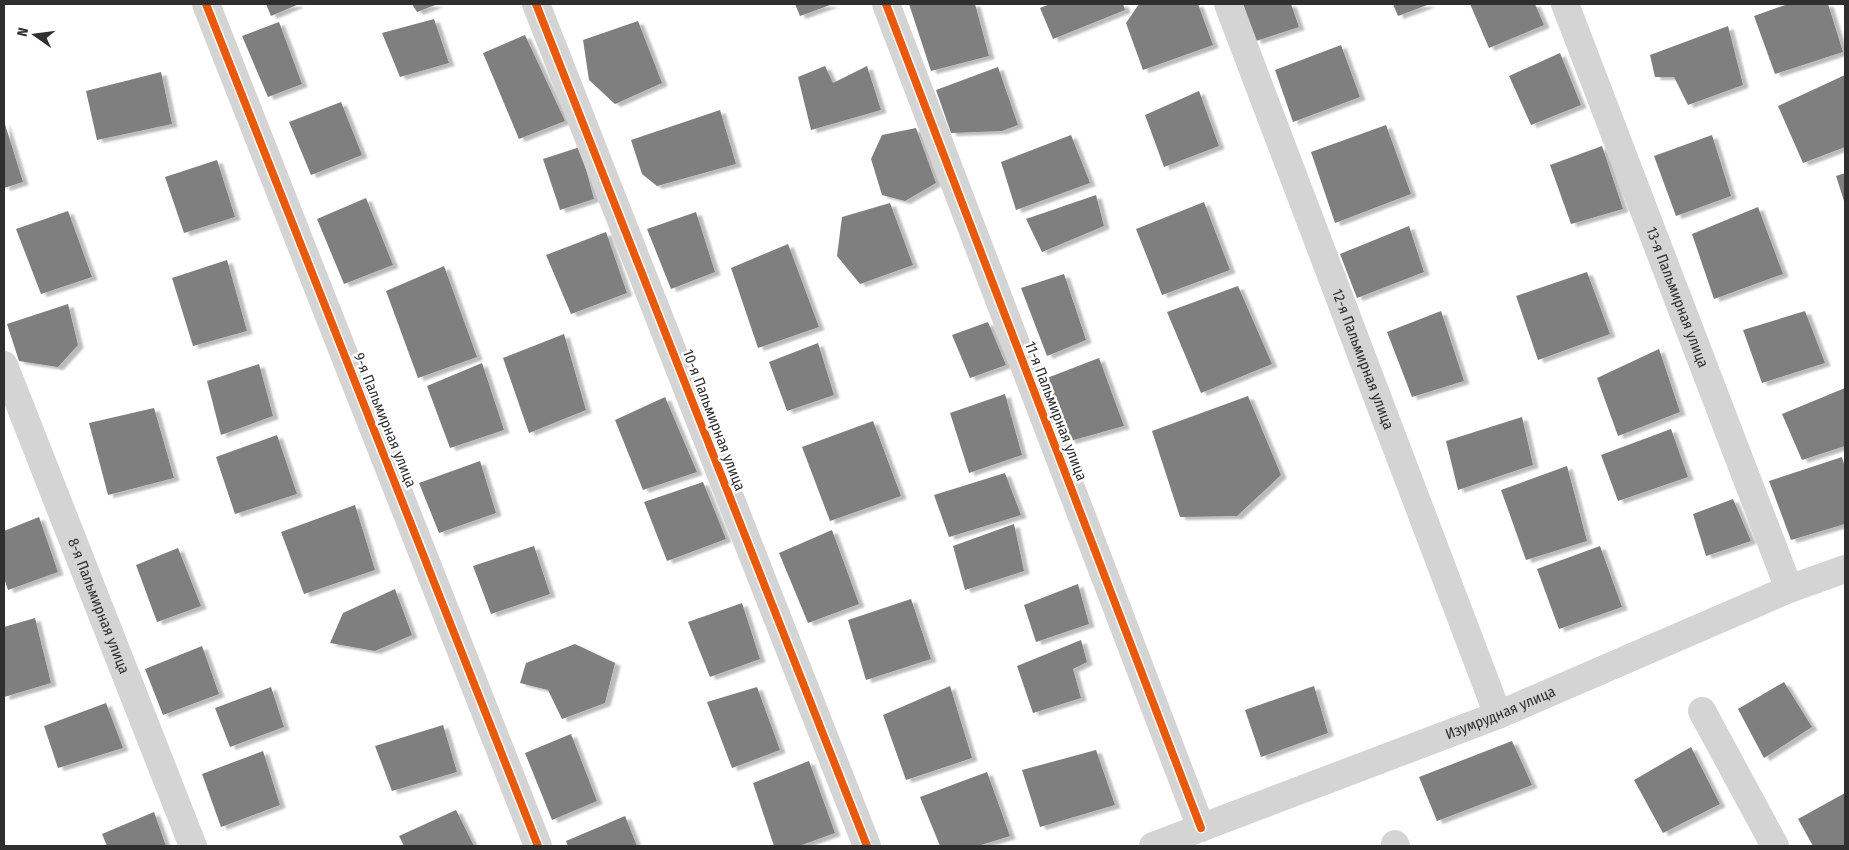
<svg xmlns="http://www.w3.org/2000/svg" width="1849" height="850" font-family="'Fira Sans Condensed',sans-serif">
<defs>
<filter id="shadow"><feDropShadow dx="5.5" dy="3" stdDeviation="1" flood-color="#0004"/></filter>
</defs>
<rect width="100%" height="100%" fill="#fff"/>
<!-- building -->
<g fill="#7f7f7f" filter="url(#shadow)">
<polygon points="266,4 299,4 271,16"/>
<polygon points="412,4 438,4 417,12"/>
<polygon points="795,4 833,4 800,16"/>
<polygon points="909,4 975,4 989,56 931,71"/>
<polygon points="1050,4 1123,4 1125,10 1053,39 1040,8"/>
<polygon points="1139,4 1198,4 1213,45 1143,70 1126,23"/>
<polygon points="1243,4 1291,4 1299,27 1256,41"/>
<polygon points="1393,4 1430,4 1398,16"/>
<polygon points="1470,4 1535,4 1544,25 1489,48"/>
<polygon points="1788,4 1828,4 1843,52 1775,74 1754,16"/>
<polygon points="434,19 449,63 400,77 382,33"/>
<polygon points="638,21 662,83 615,104 589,80 583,40"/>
<polygon points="279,22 302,84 268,97 242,36"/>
<polygon points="1728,26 1743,85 1688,105 1674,77 1655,77 1650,55"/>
<polygon points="525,35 565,121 519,139 483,53"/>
<polygon points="1341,45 1360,97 1293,122 1275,70"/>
<polygon points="1560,53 1581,105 1531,125 1509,76"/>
<polygon points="825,66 833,83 867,66 881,110 811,130 798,77"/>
<polygon points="998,67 1018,125 1002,131 951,133 936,90"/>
<polygon points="161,72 172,124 97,140 86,91"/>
<polygon points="1845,75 1845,147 1803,163 1778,106"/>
<polygon points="1199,91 1219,146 1164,167 1145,115"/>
<polygon points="341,102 362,155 311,175 289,122"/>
<polygon points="720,110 736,164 657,186 642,174 631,140"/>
<polygon points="4,121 23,182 4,188"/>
<polygon points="1386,125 1411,194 1335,223 1311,152"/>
<polygon points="916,128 936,183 905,201 882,195 871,159 882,135"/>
<polygon points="1071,135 1090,183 1016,210 1001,162"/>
<polygon points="1712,135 1731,196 1676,216 1654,156"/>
<polygon points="1602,146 1623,209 1571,224 1550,165"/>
<polygon points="580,147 594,199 560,210 543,159"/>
<polygon points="217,160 235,217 184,233 165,177"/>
<polygon points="1845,173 1845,204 1836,176"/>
<polygon points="1096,195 1104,226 1042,252 1026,219"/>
<polygon points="366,198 393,265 344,284 317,219"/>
<polygon points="1204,202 1230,270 1162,295 1136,229"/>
<polygon points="890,203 913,265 860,284 837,256 842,217"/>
<polygon points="1758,207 1783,274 1714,299 1692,234"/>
<polygon points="68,211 92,277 41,294 16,229"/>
<polygon points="696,212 715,272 671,289 647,229"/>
<polygon points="1409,226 1424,272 1357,298 1340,254"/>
<polygon points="606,232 627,293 571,314 546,255"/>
<polygon points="788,244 819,327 758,348 731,268"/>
<polygon points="227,260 247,331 193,346 172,278"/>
<polygon points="444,266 477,357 418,378 386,291"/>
<polygon points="1587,272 1610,334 1538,360 1516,296"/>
<polygon points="1064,274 1086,340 1047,356 1021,288"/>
<polygon points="1238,286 1272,364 1201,393 1167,312"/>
<polygon points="68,304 78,345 58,367 19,361 7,324"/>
<polygon points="1441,311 1464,381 1412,397 1387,332"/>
<polygon points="1805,311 1825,363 1762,383 1743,330"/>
<polygon points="988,322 1006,365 970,378 952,335"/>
<polygon points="564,334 586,410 529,433 503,358"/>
<polygon points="818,343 834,395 787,411 769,362"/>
<polygon points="1659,349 1680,412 1618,436 1597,378"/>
<polygon points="1099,358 1124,426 1070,441 1047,378"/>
<polygon points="482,363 504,430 450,448 427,386"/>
<polygon points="259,364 273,416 221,435 207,381"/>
<polygon points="1845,388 1845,446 1802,460 1782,414"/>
<polygon points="1005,394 1022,455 969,473 950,413"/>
<polygon points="1248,396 1281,475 1237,516 1180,517 1152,431"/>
<polygon points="665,397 697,472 643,490 615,420"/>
<polygon points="154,408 174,478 108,495 89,423"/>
<polygon points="1522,417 1533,465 1458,490 1446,441"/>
<polygon points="873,421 901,496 830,521 802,447"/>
<polygon points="1671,429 1688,477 1618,501 1601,455"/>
<polygon points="277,435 297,494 235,514 216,457"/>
<polygon points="1842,457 1845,468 1845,524 1791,540 1769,481"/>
<polygon points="480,461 496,513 439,533 419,483"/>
<polygon points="1567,466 1587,541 1526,560 1501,490"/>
<polygon points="1005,473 1021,515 949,537 934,495"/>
<polygon points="703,482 726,539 667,561 644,502"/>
<polygon points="1733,499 1751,541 1706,556 1693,514"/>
<polygon points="355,505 375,570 304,594 281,532"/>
<polygon points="39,517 58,572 8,590 4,578 4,531"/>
<polygon points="1014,524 1024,571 965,590 953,546"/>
<polygon points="832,530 859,604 808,623 779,553"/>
<polygon points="534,546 550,594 491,614 473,566"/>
<polygon points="1600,546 1622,607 1559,629 1537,569"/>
<polygon points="178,548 201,606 157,622 136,565"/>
<polygon points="1078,584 1089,624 1036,642 1024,605"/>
<polygon points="395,589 412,635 375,651 330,643 343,613"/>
<polygon points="911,599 931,659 866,680 848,620"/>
<polygon points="742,603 760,659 710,677 688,622"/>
<polygon points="35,618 51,683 4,697 4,627"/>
<polygon points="1081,640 1087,662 1073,669 1081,698 1033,713 1017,666"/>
<polygon points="575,644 615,663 605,703 562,719 548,690 520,683 526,663"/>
<polygon points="202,646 219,694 163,715 145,669"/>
<polygon points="1784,682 1812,727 1764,758 1738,709"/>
<polygon points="950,686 972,758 906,780 883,715"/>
<polygon points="1314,686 1328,733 1261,757 1245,710"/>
<polygon points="271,687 284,727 230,747 215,708"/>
<polygon points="757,687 780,750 732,768 707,702"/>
<polygon points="106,703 123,748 58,768 44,726"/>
<polygon points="443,725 457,772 392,791 375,746"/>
<polygon points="571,734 597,801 552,820 525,753"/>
<polygon points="1512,741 1532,785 1437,821 1419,777"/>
<polygon points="1691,747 1720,804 1663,833 1634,780"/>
<polygon points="1096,750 1115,805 1040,827 1022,770"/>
<polygon points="263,751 280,805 221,827 202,774"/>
<polygon points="809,761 835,833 799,846 774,846 753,783"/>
<polygon points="987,772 1010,836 978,846 940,846 920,797"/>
<polygon points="1845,793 1845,846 1813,846 1798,819"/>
<polygon points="456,810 474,846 404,846 399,836"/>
<polygon points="154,812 166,846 107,846 102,834"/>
<polygon points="625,816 637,846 568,846 566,841"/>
</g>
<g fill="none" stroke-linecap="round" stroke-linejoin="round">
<!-- minor -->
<g stroke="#d4d4d4" stroke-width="28">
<polyline points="206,4 538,846"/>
<polyline points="536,4 867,846"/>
<polyline points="886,4 1201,828"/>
<path id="s1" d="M1228 4 1498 715"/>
<path id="s2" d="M1565 4 1789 589"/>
<path id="s3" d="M4 365 193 846"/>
<polyline points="1702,711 1775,846"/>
<polyline points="1395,844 1396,846"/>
<path id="s4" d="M1153 846 1498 715 1789 589 1845 569"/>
</g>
<!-- cycleway casing -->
<g stroke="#fff" stroke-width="11">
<g id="cycleway">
<polyline points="206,4 538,846"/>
<polyline points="536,4 867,846"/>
<polyline points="886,4 1201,828"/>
</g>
</g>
<!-- cycleway -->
<use href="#cycleway" stroke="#e8590c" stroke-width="8"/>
</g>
<g text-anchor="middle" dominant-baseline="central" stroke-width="5" stroke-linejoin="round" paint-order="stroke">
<!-- street labels -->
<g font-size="15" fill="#2f2f2f" stroke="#fff">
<text stroke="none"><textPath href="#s2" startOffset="314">13-я Пальмирная улица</textPath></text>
<text stroke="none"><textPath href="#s1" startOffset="380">12-я Пальмирная улица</textPath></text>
<text transform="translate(1056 411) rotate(69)">11-я Пальмирная улица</text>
<text transform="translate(385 420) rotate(68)">9-я Пальмирная улица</text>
<text transform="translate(714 420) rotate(69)">10-я Пальмирная улица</text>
<text stroke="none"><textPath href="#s3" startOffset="259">8-я Пальмирная улица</textPath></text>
<text stroke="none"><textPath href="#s4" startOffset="372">Изумрудная улица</textPath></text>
</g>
</g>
<!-- border -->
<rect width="1849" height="850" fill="none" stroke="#2f2f2f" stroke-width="10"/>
<!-- north arrow -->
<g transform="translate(35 35) rotate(284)" stroke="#ffffff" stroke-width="4" paint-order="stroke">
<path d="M0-4L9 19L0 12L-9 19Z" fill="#2f2f2f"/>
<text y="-8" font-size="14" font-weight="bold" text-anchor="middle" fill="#2f2f2f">N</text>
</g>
</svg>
